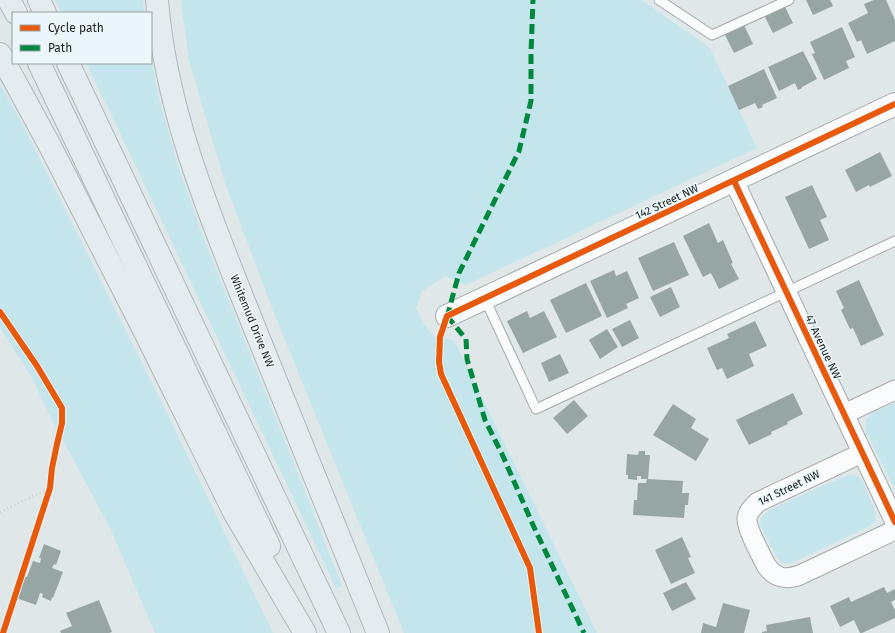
<svg xmlns="http://www.w3.org/2000/svg" width="895" height="633" font-family="'Fira Sans',sans-serif">
<rect width="100%" height="100%" fill="#e0e7e8"/>
<!-- green -->
<g fill="#c4e5eb">
<polygon points="55,0 143,0 144,13 62,13"/>
<polygon points="181,0 642,0 710,48 757,148 466,285 445,276 422,291 416,308 424,324 434,337 454,340 597,633 404,633 272,308 225,183 189,60"/>
<polygon points="151,56 158,95 178,166 205,242 291,456 342,586 336,588 111,114 86,63 151,63"/>
<polygon points="0,84 28,135 166,411 273,633 155,633 110,528 48,412 31,376 0,328"/>
<polygon points="895,403 895,490 865,429 866,420 873,412"/>
<polygon points="854,474 862,480 875,511 876,520 868,527 792,563 782,563 776,556 761,526 761,518 769,510 845,476"/>
</g>
<!-- building -->
<g fill="#97a6a5">
<polygon points="806,0 830,0 833,6 813,15"/>
<polygon points="874,0 886,0 895,20 895,41 867,54 861,40 857,42 848,23 868,13 864,4"/>
<polygon points="784,5 793,23 773,33 764,15"/>
<polygon points="744,25 753,44 734,53 725,35"/>
<polygon points="842,27 855,57 846,61 849,68 824,80 812,54 815,53 810,42"/>
<polygon points="803,51 817,79 802,87 802,88 798,90 795,83 779,91 768,67"/>
<polygon points="764,69 777,98 762,105 763,107 758,109 755,103 739,110 728,86"/>
<polygon points="880,152 892,176 870,187 869,185 856,192 845,170"/>
<polygon points="812,185 827,217 820,220 829,240 809,249 785,197"/>
<polygon points="709,223 718,243 723,240 733,263 731,264 739,279 719,289 711,273 703,277 683,236"/>
<polygon points="674,242 689,275 653,291 638,258"/>
<polygon points="614,270 616,276 627,271 639,298 626,304 628,308 607,318 590,281"/>
<polygon points="859,280 884,335 861,346 853,328 850,329 841,310 844,308 836,291"/>
<polygon points="586,283 602,316 566,333 550,300"/>
<polygon points="671,287 680,307 660,317 650,297"/>
<polygon points="527,311 530,318 544,311 557,337 523,353 507,321"/>
<polygon points="630,320 639,338 622,347 612,329"/>
<polygon points="755,321 767,346 749,354 754,366 727,379 722,368 717,370 707,348 729,338 727,334"/>
<polygon points="607,329 618,347 600,359 589,340"/>
<polygon points="560,354 569,373 549,382 541,363"/>
<polygon points="793,393 803,414 787,422 788,424 771,432 772,434 749,445 736,420"/>
<polygon points="574,400 588,416 567,434 553,418"/>
<polygon points="673,404 696,419 691,428 709,439 696,461 653,435"/>
<polygon points="639,451 645,451 645,455 650,455 648,479 683,481 682,493 689,493 688,505 685,505 684,518 633,515 634,500 637,500 638,483 646,483 647,479 641,479 641,476 637,476 637,480 628,479 628,475 626,475 627,454 638,455"/>
<polygon points="682,537 691,557 688,558 695,573 671,584 655,550"/>
<polygon points="44,544 61,551 56,565 54,564 52,568 63,572 53,598 52,597 51,601 42,597 43,594 40,593 36,605 16,598 24,576 27,577 33,561 40,563 41,558 39,558"/>
<polygon points="686,582 696,599 672,611 663,593"/>
<polygon points="884,587 887,593 895,589 895,600 891,602 895,610 895,618 862,633 860,633 854,620 840,627 830,606 849,597 851,602"/>
<polygon points="99,600 112,632 109,633 61,633 60,631 72,626 66,613"/>
<polygon points="723,603 750,610 744,633 701,633 703,623 716,627"/>
<polygon points="810,617 813,633 762,633 762,632 767,631 766,625"/>
</g>
<g fill="none" stroke-linecap="round" stroke-linejoin="round">
<!-- lane casing -->
<g stroke="#a4a9aa" stroke-width="11">
<g id="lane">
<polyline points="659,0 712,35 789,0"/>
<polyline points="485,299 536,409 895,241"/>
</g>
</g>
<!-- street casing -->
<g stroke="#a4a9aa" stroke-width="21">
<g id="street">
<polyline points="734,181 895,522"/>
<polyline points="844,414 895,390"/>
<path d="M862 453 758 502C753 507 748 511 747 518 746 528 761 555 766 565 775 579 786 580 800 575L895 530"/>
</g>
</g>
<!-- secondary casing -->
<g stroke="#a4a9aa" stroke-width="24">
<polyline id="secondary" points="447,316 895,104"/>
</g>
<!-- highway casing -->
<g stroke="#adb8bd" stroke-width="24">
<g id="highway">
<polyline points="9,0 16,13"/>
<polyline points="39,0 45,13"/>
<path d="M157 0C166 115 213 223 255 329 296 431 337 532 378 633"/>
<polyline points="0,54 50,146 142,326 234,512 305,633"/>
<polyline points="39,63 269,546"/>
<polyline points="68,63 339,633"/>
</g>
</g>
<!-- path -->
<polyline stroke="#ced0d1" stroke-width="2.5" stroke-dasharray="1 3" stroke-linecap="butt" points="0,512 50,488"/>
<!-- lane -->
<use href="#lane" stroke="#fafbfc" stroke-width="9"/>
<!-- street -->
<use href="#street" stroke="#fafbfc" stroke-width="19"/>
<!-- secondary -->
<use href="#secondary" stroke="#fafbfc" stroke-width="22"/>
<!-- highway -->
<use href="#highway" stroke="#e4ecf0" stroke-width="22"/>
<!-- quiet -->
<g stroke="#00873e" stroke-width="5" stroke-dasharray="10 5" stroke-linecap="butt">
<polyline points="447,316 466,339 467,359 485,420 502,454 533,525 584,633"/>
<polyline points="447,317 459,273 519,151 531,101 531,53 533,0"/>
</g>
<!-- cycleway casing -->
<g stroke="#eaf6f9" stroke-width="8">
<g id="cycleway">
<polyline points="734,181 895,522"/>
<polyline points="0,312 37,366 62,408 62,423 57,444 52,468 50,488 3,633"/>
<polyline points="539,633 530,568 441,374 439,362 440,337 447,316 895,104"/>
</g>
</g>
<!-- cycleway -->
<use href="#cycleway" stroke="#e8590c" stroke-width="6"/>
</g>
<g text-anchor="middle" dominant-baseline="central" stroke-width="3.5" stroke-linejoin="round" paint-order="stroke">
<!-- street labels -->
<g font-size="11" fill="#1a1f1f" stroke="#eaf6f9">
<text transform="translate(667 202) rotate(-25)">142 Street NW</text>
<text transform="translate(252 321) rotate(68)">Whitemud Drive NW</text>
<text transform="translate(823 347) rotate(65)">47 Avenue NW</text>
<text transform="translate(789 488) rotate(-26)">141 Street NW</text>
</g>
</g>
<!-- legend -->
<rect x="12" y="12" width="140" height="52" fill="#eaf6f9" stroke="#97a0a2"/>
<rect x="20" y="25" width="20" height="6" fill="#e8590c" stroke="#97a0a2"/>
<text x="48" y="32" font-size="12" fill="#1a1f1f">Cycle path</text>
<rect x="20" y="45" width="20" height="6" fill="#00873e" stroke="#97a0a2"/>
<text x="48" y="52" font-size="12" fill="#1a1f1f">Path</text>
</svg>
